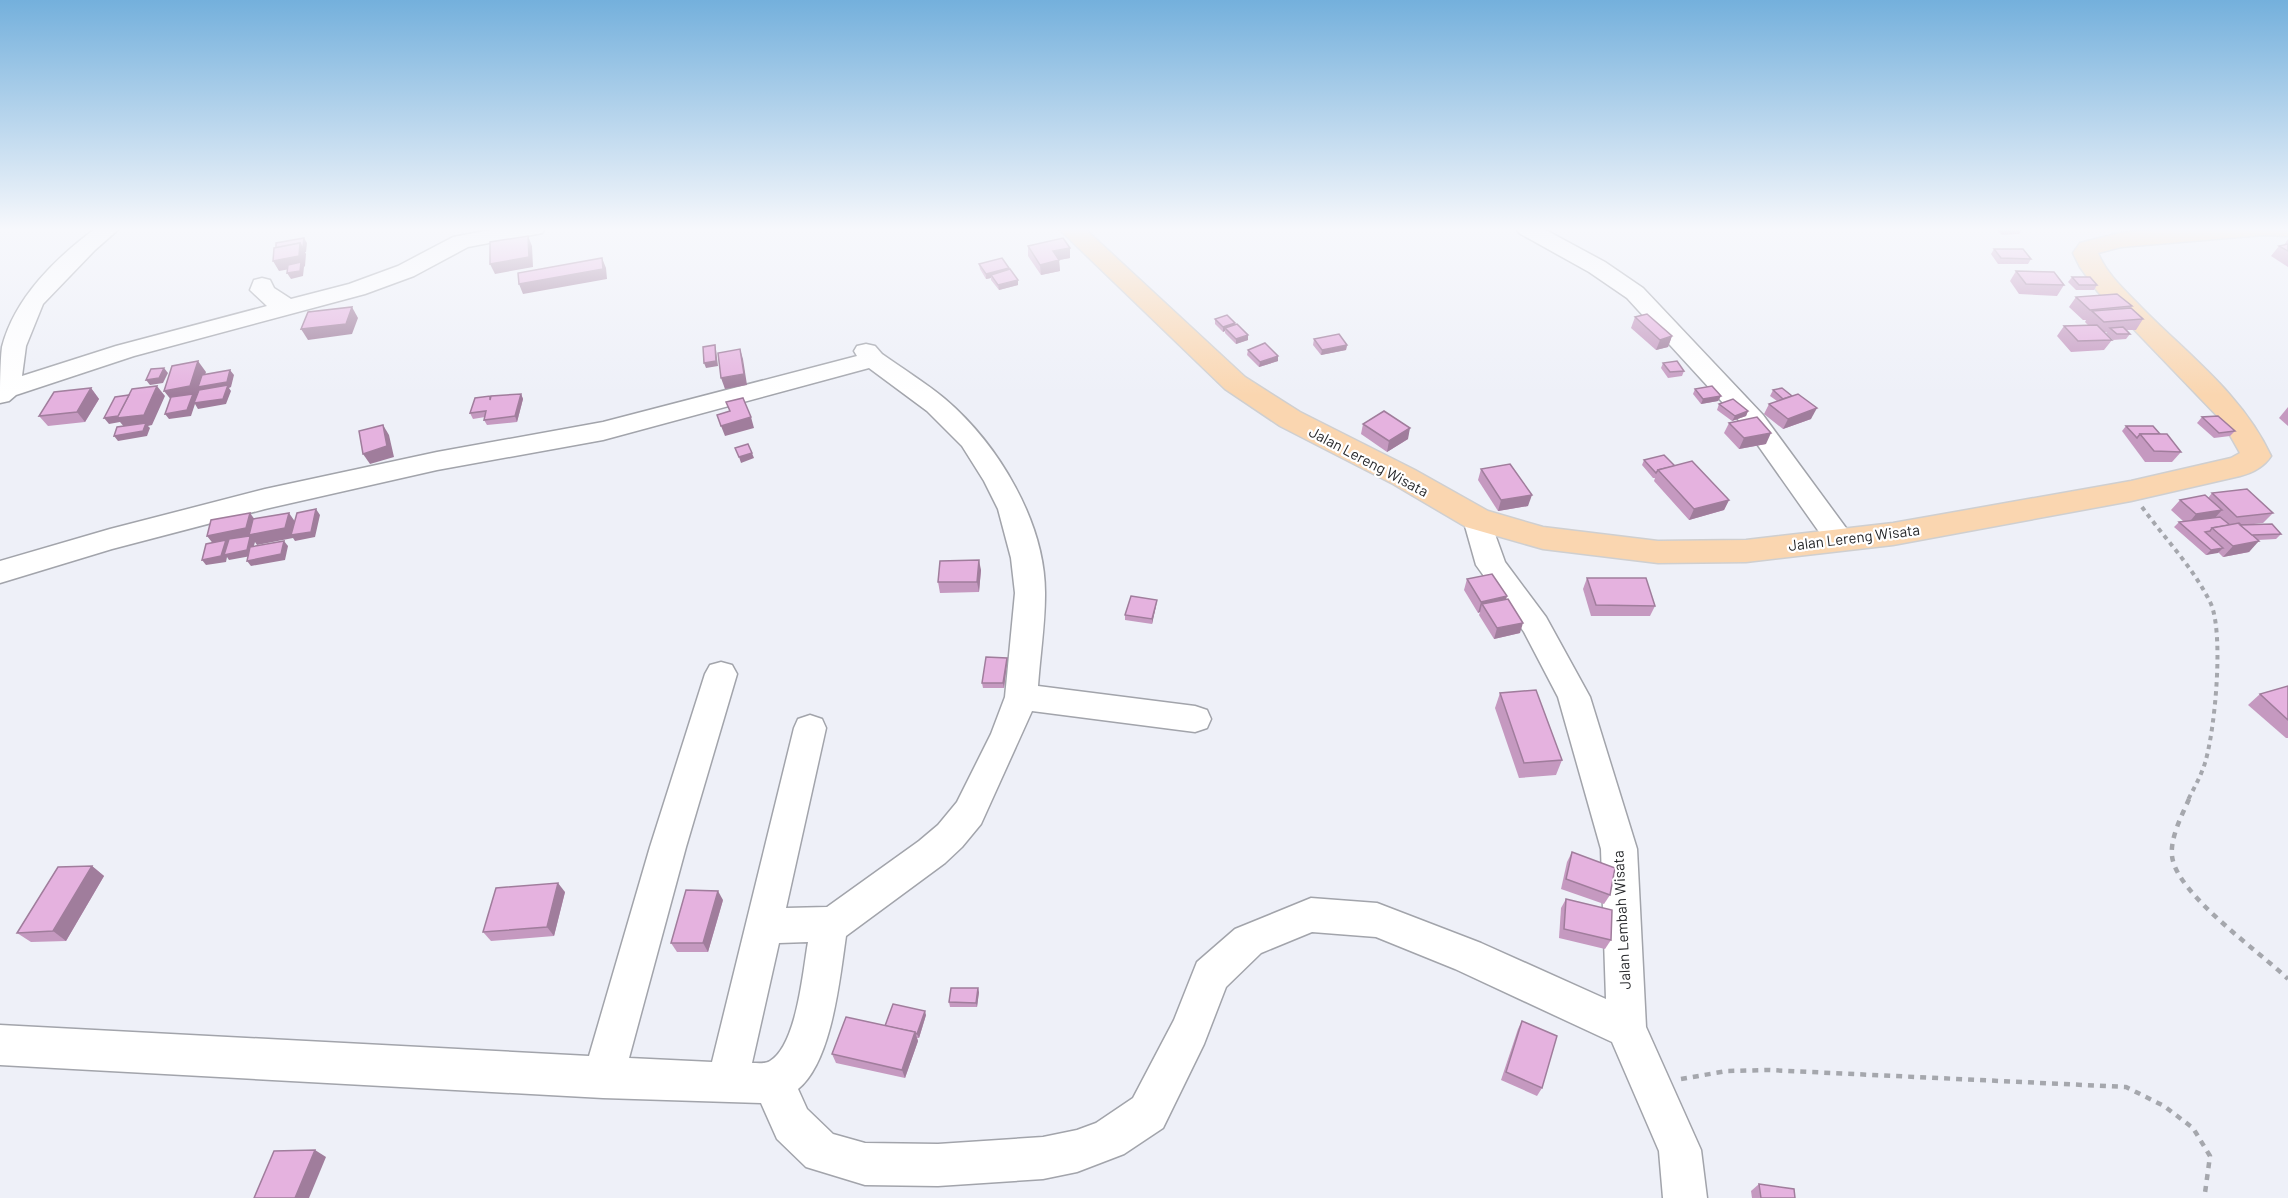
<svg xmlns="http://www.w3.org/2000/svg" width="2288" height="1198" font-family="Barlow,sans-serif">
<rect width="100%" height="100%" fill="#eef0f8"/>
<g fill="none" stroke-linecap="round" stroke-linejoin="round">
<!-- minor casing -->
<g stroke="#a2a4ab" stroke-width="3">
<g id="minor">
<path d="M96 228H120L95 250 43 304 26 346 22 376 116 346 267 306 250 290 254 280 262 278 270 280 274 288 291 299 349 284 398 266 453 237 501 228H545L542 233 468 247 414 276 365 294 134 356 16 395 9 401 0 403C0 385 0 364 2 347 15 297 56 258 96 228Z"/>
<polygon points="1516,228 1542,228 1605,262 1643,288 1763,415 1849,532 1853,539 1849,546 1839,549 1829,546 1745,427 1627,298 1589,272 1519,233"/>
<path d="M866 344 875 346 882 354C903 369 926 383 945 399 998 444 1046 523 1045 595 1045 625 1040 656 1038 686L1195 706 1207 710 1211 719 1207 728 1195 732 1032 711 981 824 962 847 945 863 846 936C840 977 832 1062 798 1089L807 1109 833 1134 865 1143 938 1144 1043 1137 1077 1130 1096 1123 1133 1098 1174 1020 1197 962 1235 929 1311 898 1377 903 1481 943 1606 999 1601 849 1558 697 1524 632 1476 565 1463 519 1467 512 1477 509 1487 512 1505 562 1546 617 1590 697 1637 849 1646 1027 1701 1150 1707 1198H1663L1659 1151 1612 1042 1455 969 1376 937 1312 932 1261 953 1226 987 1204 1044 1163 1128 1124 1154 1077 1172 1043 1179 938 1186 865 1185 806 1167 777 1139 761 1103 603 1098 0 1065V1025L589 1056 650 847 705 674 710 665 721 662 732 665 737 674 686 847 629 1058 712 1062 794 728 798 719 810 715 822 719 826 728 786 908 827 907 919 841 938 825 957 802 991 734 1005 697 1015 593 1011 558 998 509 984 481 962 446 927 411 869 368 603 440 437 470 265 509 112 549 0 583V561L110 529 265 489 437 452 603 422 857 356 854 351 857 346ZM808 942C803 970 797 1045 770 1061 765 1064 758 1063 752 1063L779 943Z"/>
</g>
</g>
<!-- major casing -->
<g stroke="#cfcfd0" stroke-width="3">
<path id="major" d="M1058 228H1084L1245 377 1300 412 1415 470 1488 511 1543 527 1658 541 1746 540 1893 523 2131 481 2231 458 2240 453 2222 421 2098 292 2080 267 2073 253 2080 243 2120 233 2181 228H2288V236L2263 235 2121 247 2098 253C2107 275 2125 290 2141 307 2187 354 2243 395 2271 456 2264 467 2252 473 2240 476L2131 501 1893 545 1746 562 1658 563 1543 549 1466 527 1393 484 1280 426 1225 389Z"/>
</g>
<!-- path-far1 -->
<path stroke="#a5a7ad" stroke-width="4" stroke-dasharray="4.5 4.5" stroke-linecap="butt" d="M2142 507C2165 539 2194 568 2211 604 2224 635 2215 730 2205 763 2201 776 2194 788 2188 800"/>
<!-- path -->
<g stroke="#a5a7ad" stroke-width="4.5" stroke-dasharray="6 6" stroke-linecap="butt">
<path d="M2189 799C2182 815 2170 838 2172 856 2176 894 2260 952 2288 979"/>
<polyline points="1681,1079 1727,1071 1769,1070 2126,1087 2164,1106 2193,1128 2210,1156 2205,1193"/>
</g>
<!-- minor -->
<use href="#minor" fill="#fff" fill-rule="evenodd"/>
<!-- major -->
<use href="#major" fill="#fad6b0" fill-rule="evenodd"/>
</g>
<!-- wall -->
<g fill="#c599c0">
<polygon points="1995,228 2023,228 2019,234 2002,235"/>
<polygon points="2288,239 2288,267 2271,256 2279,246 2284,245"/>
<polygon points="1028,246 1070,248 1070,258 1059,260 1060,271 1041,275 1028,256"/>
<polygon points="1994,249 2031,259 2028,264 1998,264 1991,254"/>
<polygon points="979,264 1009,268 1018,285 999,290 991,280 991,278 986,279 980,269"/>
<polygon points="2016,271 2064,285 2057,296 2019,294 2010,281"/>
<polygon points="2072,277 2097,285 2094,290 2076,290 2068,282"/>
<polygon points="2076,297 2132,306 2130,308 2143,319 2136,330 2127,330 2130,334 2126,339 2113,340 2106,333 2107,332 2104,332 2112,340 2104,350 2071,352 2057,336 2064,326 2088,325 2085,322 2086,320 2083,320 2069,307"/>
<polygon points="1635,317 1672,336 1668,347 1656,350 1631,328"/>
<polygon points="1215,319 1235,325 1248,335 1248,340 1236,344 1225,333 1225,331 1223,332 1215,324"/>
<polygon points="1314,339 1347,345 1346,350 1321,355 1313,345"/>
<polygon points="1248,350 1278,356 1278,361 1259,367 1247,355"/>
<polygon points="1663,363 1684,371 1682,376 1668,378 1661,368"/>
<polygon points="91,388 99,399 85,422 48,426 39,416"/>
<polygon points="1695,389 1721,396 1718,401 1701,404 1693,394"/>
<polygon points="1773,390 1811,419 1783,429 1764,414 1769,404 1777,401 1770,396"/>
<polygon points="521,394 523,399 517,422 487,425 484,420 485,417 473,419 470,413 490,396 491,398"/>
<polygon points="1719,404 1748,411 1746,416 1732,421 1717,410"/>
<polygon points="2288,407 2288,426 2279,418"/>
<polygon points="2202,417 2235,431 2230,436 2214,438 2197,423"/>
<polygon points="1729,423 1766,444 1739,449 1724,433"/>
<polygon points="1363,424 1408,439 1387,452 1361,434"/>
<polygon points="2126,426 2160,434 2181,452 2172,462 2145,462 2122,431"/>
<polygon points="1644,460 1674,466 1729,500 1724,510 1689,520 1654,481 1655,478 1653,478 1642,465"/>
<polygon points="1481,469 1528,506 1498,511 1478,480"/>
<polygon points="2212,493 2273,513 2263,523 2254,524 2281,534 2276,539 2258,540 2249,552 2223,557 2218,552 2206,555 2174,527 2179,522 2183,521 2171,510 2180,500 2208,498"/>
<polygon points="981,570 979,592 940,593 938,582"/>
<polygon points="1587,578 1655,606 1650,616 1591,616 1583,589"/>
<polygon points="1467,579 1507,596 1506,600 1520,633 1494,639 1479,615 1480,612 1478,613 1464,590"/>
<polygon points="1156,606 1152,624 1125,620 1125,615"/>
<polygon points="1007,663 1004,688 983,688 982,683"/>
<polygon points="2288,686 2288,738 2286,738 2248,705 2260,694"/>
<polygon points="1500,693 1562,760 1556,775 1519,778 1495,708"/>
<polygon points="1572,852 1610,895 1604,904 1561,889 1567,862"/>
<polygon points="92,866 104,876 66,941 31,942 17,933"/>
<polygon points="565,892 554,936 491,941 483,932"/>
<polygon points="1566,899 1611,940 1605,949 1559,938 1561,908"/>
<polygon points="723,900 708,952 677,952 671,943"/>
<polygon points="979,992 977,1007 950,1007 949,1002"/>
<polygon points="926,1015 919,1038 917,1038 918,1041 905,1078 836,1063 832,1054 885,1026"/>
<polygon points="1522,1021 1542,1088 1537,1096 1501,1080 1518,1029"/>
<polygon points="1759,1184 1795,1198 1752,1198 1751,1191"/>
</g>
<!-- shaded-wall -->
<g fill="#a07d9c">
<polygon points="528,236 532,246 533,267 495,274 490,264"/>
<polygon points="304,238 307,243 306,252 305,252 306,254 305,266 304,267 303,276 291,279 287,273 301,267 279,271 273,261 300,243"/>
<polygon points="1070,248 1070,258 1059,260 1060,271 1041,275 1040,265 1053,251"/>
<polygon points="602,258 606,268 607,279 523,294 519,284"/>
<polygon points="1009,268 1010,273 991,275 991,278 986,279 986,274"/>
<polygon points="1018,280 1018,285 999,290 998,285"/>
<polygon points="352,307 358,318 352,334 308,340 301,329"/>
<polygon points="1235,323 1235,328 1225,328 1225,331 1223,332 1223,327"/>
<polygon points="1248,335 1248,340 1236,344 1236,339"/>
<polygon points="1672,336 1668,347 1656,350 1660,340"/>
<polygon points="715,345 716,350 718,366 706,368 704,363"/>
<polygon points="1347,345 1346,350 1321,355 1322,350"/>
<polygon points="740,349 743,359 747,385 725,389 721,378"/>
<polygon points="1278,356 1278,361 1259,367 1260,362"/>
<polygon points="198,361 206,372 201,387 230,370 234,375 231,387 229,388 231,391 226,404 198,409 195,404 191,416 169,419 165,414 172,401 164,391"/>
<polygon points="164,368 168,373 163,383 150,385 146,380"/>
<polygon points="157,386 165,396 152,425 148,426 150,428 147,436 118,441 114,436 126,429 120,422 109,424 104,418"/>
<polygon points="91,388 99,399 85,422 77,412"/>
<polygon points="521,394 523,399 517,422 515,416"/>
<polygon points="1721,396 1718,401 1701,404 1703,399"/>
<polygon points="1817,408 1811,419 1783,429 1788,419"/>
<polygon points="1748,411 1746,416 1732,421 1735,416"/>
<polygon points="751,417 754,428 725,436 721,426"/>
<polygon points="383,425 389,435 394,457 370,464 363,454"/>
<polygon points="1410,428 1408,439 1387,452 1389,441"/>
<polygon points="1771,433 1766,444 1739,449 1744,438"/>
<polygon points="752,453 754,458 741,463 739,457"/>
<polygon points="1532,495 1528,506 1498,511 1501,500"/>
<polygon points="1729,500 1724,510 1689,520 1694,509"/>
<polygon points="316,509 320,515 315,537 295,541 293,538 257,545 255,542 251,556 229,560 227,557 226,562 206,565 202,560 215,546 207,536 250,513 258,524 289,513 296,523"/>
<polygon points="2222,510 2213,520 2187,525 2196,514"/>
<polygon points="284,541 288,546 285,560 251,566 247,561"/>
<polygon points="2259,541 2249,552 2223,557 2233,546"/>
<polygon points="2223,548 2218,553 2206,555 2211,550"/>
<polygon points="979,560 981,570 979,592 977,582"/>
<polygon points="1507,596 1503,607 1482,604 1480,612 1478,613 1481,602"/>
<polygon points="1157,600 1156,606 1152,624 1152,619"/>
<polygon points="1523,623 1520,633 1494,639 1497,628"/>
<polygon points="1007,658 1007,663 1004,688 1003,683"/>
<polygon points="92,866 104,876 66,941 53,931"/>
<polygon points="558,883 565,892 554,936 547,927"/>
<polygon points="718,891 723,900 708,952 703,943"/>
<polygon points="978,988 979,992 977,1007 976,1003"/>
<polygon points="925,1011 926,1015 919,1038 917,1034"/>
<polygon points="915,1032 918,1041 905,1078 902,1070"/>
<polygon points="315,1150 326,1157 309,1198 295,1198"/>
</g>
<!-- building -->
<g fill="#e5b2df" stroke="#a07d9c" stroke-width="1.5">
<polygon points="528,236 529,257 490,264 490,242"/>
<polygon points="304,238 303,247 302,247 300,243 276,248 276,243"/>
<polygon points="1063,238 1070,248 1053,251 1059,260 1040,265 1028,246"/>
<polygon points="300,243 299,256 273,261 274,248"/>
<polygon points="2288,244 2288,251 2279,246"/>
<polygon points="1994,249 2023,249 2031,259 2001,258"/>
<polygon points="602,258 603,269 519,284 518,273"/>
<polygon points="1002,258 1009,268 986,274 979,264"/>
<polygon points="301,262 300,271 287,273 288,265"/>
<polygon points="1010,269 1018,280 998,285 991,275"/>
<polygon points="2016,271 2054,272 2064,285 2026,284"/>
<polygon points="2072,277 2090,277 2097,285 2079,285"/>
<polygon points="2117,294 2132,306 2090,310 2076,297"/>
<polygon points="352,307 346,324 301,329 308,312"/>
<polygon points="2131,308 2143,319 2104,322 2092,311"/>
<polygon points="1647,314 1672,336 1660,340 1635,317"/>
<polygon points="1227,315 1235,323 1223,327 1215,319"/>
<polygon points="1237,324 1248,335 1236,339 1225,328"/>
<polygon points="2097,325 2112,340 2078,341 2064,326"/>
<polygon points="2123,327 2130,334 2117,334 2110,328"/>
<polygon points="1339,334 1347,345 1322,350 1314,339"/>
<polygon points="1265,343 1278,356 1260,362 1248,350"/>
<polygon points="715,345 716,361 704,363 703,347"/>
<polygon points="740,349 744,374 721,378 718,353"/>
<polygon points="198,361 190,386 164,391 172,366"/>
<polygon points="1677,361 1684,371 1670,372 1663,363"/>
<polygon points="164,368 159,378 146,380 151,369"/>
<polygon points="230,370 227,382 198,387 202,375"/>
<polygon points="228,385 223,399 194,403 199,390"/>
<polygon points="157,386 144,415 117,418 132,389"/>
<polygon points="1712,386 1721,396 1703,399 1695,389"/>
<polygon points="91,388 77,412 39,416 54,392"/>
<polygon points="1782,388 1792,396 1783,399 1773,390"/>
<polygon points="193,394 187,410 165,414 171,397"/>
<polygon points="521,394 515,416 484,420 486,411 470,413 475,398 490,396 490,400 491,396"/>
<polygon points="1798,394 1817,408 1788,419 1769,404"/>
<polygon points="129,395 118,416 104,418 115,397"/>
<polygon points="743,398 751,417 721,426 717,415 730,411 726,402"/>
<polygon points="1733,399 1748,411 1735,416 1719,404"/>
<polygon points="1384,411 1410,428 1389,441 1363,424"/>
<polygon points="2218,416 2235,431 2219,433 2202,417"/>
<polygon points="1757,417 1771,433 1744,438 1729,423"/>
<polygon points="146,423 143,431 114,436 117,427"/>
<polygon points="383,425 387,446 363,454 359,431"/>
<polygon points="2126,426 2153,426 2160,434 2140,434 2137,438"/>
<polygon points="2140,434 2167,434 2181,452 2154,451"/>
<polygon points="748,444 752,453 739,457 735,448"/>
<polygon points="1664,455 1675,466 1658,470 1656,473 1644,460"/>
<polygon points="1692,461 1729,500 1694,509 1658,470"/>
<polygon points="1510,464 1532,495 1501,500 1481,469"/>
<polygon points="2247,489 2273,513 2237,517 2212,493"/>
<polygon points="2205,495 2222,510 2196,514 2180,500"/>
<polygon points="316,509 311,532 291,535 297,513"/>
<polygon points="250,513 246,528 207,536 211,520"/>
<polygon points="289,513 285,528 249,535 253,519"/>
<polygon points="2220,517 2230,525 2212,528 2210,531 2205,532 2223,548 2211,550 2179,522"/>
<polygon points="2239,523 2259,541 2233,546 2212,528"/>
<polygon points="2272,524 2281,534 2252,535 2240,525"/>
<polygon points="249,536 250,537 247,550 224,555 229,539"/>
<polygon points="226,540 221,556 202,560 206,544"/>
<polygon points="284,541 281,554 247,561 250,547"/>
<polygon points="979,560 977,582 938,582 940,561"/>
<polygon points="1492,574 1507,596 1481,602 1467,579"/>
<polygon points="1587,578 1646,578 1655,606 1596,605"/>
<polygon points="1131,596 1157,600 1152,619 1125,615"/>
<polygon points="1508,599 1523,623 1497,628 1482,604"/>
<polygon points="986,657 1007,658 1003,683 982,683"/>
<polygon points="2288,686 2288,720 2260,694"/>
<polygon points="1536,690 1562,760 1524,763 1500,693"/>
<polygon points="1572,852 1615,868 1610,895 1566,879"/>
<polygon points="92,866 53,931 17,933 58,867"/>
<polygon points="558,883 547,927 483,932 496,888"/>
<polygon points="686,890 718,891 703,943 671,943"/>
<polygon points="1566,899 1612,910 1611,940 1564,929"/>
<polygon points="951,988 978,988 976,1003 949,1002"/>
<polygon points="893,1004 925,1011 917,1034 915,1033 915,1032 885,1026"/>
<polygon points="846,1017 915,1032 902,1070 832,1054"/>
<polygon points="1522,1021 1557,1036 1542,1088 1506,1072"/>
<polygon points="315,1150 295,1198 254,1198 274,1151"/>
<polygon points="1759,1184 1794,1189 1795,1198 1761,1198"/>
</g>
<!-- sky -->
<linearGradient id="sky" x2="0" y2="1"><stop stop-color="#74b0dc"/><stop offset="0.58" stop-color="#f7f8fc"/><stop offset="1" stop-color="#f7f8fc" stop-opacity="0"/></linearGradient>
<rect width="2288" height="395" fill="url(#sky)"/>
<g text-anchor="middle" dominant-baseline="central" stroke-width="4.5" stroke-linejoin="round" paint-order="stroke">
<!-- street labels -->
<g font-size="15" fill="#252629" stroke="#fff">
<text transform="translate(1369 461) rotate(28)">Jalan Lereng Wisata</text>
<text transform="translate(1854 537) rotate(-7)">Jalan Lereng Wisata</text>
<text transform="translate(1621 920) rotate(-93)">Jalan Lembah Wisata</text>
</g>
</g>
</svg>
